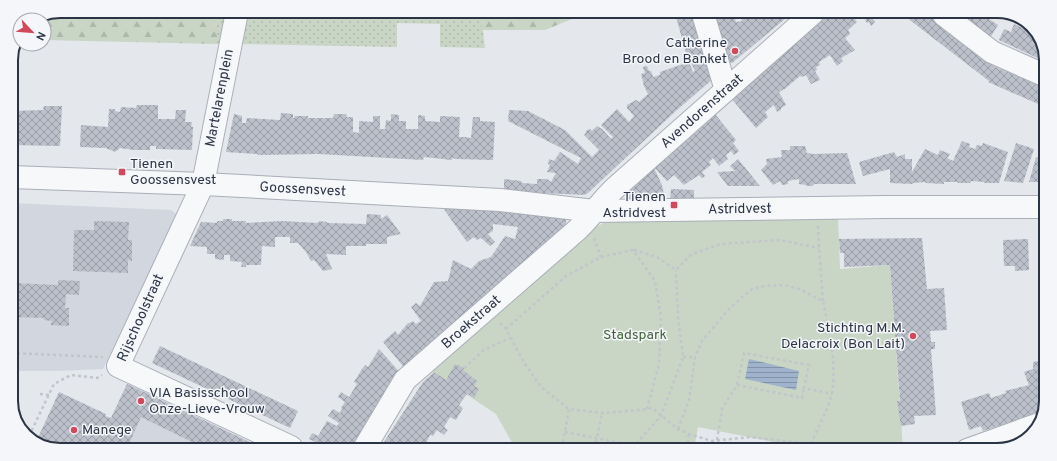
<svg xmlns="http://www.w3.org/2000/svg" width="1057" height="461" font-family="Overpass,sans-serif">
<defs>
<pattern id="grass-dots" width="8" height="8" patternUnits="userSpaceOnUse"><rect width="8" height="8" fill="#c9d6c5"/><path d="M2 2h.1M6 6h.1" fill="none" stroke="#adb8ab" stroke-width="1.8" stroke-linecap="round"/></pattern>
<pattern id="forest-firs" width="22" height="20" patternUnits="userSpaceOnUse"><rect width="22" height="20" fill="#c9d6c5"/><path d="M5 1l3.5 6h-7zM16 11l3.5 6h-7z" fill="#adb8ab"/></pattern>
<pattern id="water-rules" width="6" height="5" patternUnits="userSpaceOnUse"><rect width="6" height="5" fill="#9fb4cc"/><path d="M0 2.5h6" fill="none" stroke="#8293a7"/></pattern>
<pattern id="building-cross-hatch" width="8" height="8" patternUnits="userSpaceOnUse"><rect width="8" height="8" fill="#bbc0ca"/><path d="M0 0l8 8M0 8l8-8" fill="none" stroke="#989da6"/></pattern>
</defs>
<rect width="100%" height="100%" fill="#e4e7ec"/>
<!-- built -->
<g fill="#d2d6de">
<polygon points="11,203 171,210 178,215 103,369 57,371 15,371 15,380 11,380"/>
<polygon points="127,384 260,447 98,446"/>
</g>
<!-- grass -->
<g fill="url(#grass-dots)">
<polygon points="108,11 186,12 177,15 157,18"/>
<polygon points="198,12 223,12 224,23 223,44 217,44 217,26 209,14"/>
<polygon points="253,12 481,13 485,48 440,47 440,24 397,23 397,47 238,44 247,20"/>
</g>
<!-- forest -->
<g fill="url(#forest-firs)">
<polygon points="59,11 108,11 157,18 177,15 186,12 198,12 209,14 217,26 217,44 44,40 44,20 39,20"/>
<polygon points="481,13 587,13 545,30 482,30"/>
</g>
<!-- park -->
<polygon fill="#c9d6c5" points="838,217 840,269 890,265 903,450 799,449 799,447 698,427 694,449 515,448 496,414 428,369 580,234 606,222"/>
<!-- water -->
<polygon fill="url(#water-rules)" points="749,359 799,371 796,390 745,379"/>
<!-- building -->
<g fill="url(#building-cross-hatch)">
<polygon points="675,13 692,14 705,59 710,65 713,79 678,109 588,193 584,195 504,191 504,179 521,181 522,183 537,184 537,179 547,179 551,182 556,173 547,172 550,165 548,164 549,159 554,161 560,152 578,164 581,158 508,121 509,110 528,111 565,130 592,157 599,150 584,135 587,130 590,129 592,131 597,126 602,129 611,139 613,137 601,125 617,109 629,122 634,116 627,108 627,105 636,100 639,102 648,94 644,86 641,74 645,73 643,67 647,66 649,71 651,71 653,77 660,75 660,72 689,62 693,72 695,71 686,53"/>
<polygon points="712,14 737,14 734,15 736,22 742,21 741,18 743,17 741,14 791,14 732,63 727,62"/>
<polygon points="826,14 859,14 854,18 857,22 848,30 850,34 845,38 855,50 841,58 843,61 837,66 830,55 819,62 820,65 816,67 817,70 815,71 820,80 811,84 806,75 802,77 800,76 786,88 779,92 786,105 781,108 781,110 777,112 774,105 765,112 768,117 756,128 731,98"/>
<polygon points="860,14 874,14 872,17 875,22 871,26 869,22 867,23 865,20 868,18 867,16 864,17"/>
<polygon points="902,14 927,15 995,67 1046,88 1045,107 988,82 989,81"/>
<polygon points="968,15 987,15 986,17 998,25 988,41 962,22"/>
<polygon points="1014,24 1038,35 1046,57 1046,62 999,40 1004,29 1011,32"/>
<polygon points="137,105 158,105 158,119 175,119 176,110 186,110 185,122 192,122 191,127 193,127 192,150 156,149 156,146 150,146 150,150 134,150 120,148 115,152 106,148 80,147 81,125 108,127 109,109 115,109 115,111 120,112 121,107 136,108"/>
<polygon points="44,106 62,106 60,146 12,145 11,132 13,132 14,111 43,110"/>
<polygon points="281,113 293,114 293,118 294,118 295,116 308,116 308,118 333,118 334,114 346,114 347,117 353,117 353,132 359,133 359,121 373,122 373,116 380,116 380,129 385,129 386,120 391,121 391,114 399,115 399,121 406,121 406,129 418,129 418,115 425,116 425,121 440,122 440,116 460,117 459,137 465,137 471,138 473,117 480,117 480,121 495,122 493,160 456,159 452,158 452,160 424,157 423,160 319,154 259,155 257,154 226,152 234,114 242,116 242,123 246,123 247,118 280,120"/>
<polygon points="715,114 736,140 733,143 739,151 734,155 731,151 726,155 728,159 719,166 713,158 709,162 711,165 702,172 705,176 702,178 699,175 684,185 674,175 667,181 654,167"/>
<polygon points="962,141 970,144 969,147 975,149 977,145 982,146 983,143 1008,152 999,183 984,183 984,182 971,181 970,183 958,183 958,182 944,182 944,184 926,183 925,182 913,183 912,184 890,183 890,169 863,176 859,162 894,152 897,157 905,154 905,159 912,159 912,172 925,149 938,155 940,150 950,154 947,158 953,161"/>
<polygon points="1016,143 1034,149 1023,183 1004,181"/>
<polygon points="790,146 805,146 807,153 813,154 847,153 856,184 815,184 813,185 813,186 807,186 806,185 799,184 799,179 788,181 788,184 782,185 780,181 773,185 761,170 767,164 766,159 782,157 781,150 790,150"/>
<polygon points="1045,155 1045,182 1029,182 1036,157 1043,159"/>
<polygon points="738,159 760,186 728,186 717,172 735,171 730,166"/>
<polygon points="654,168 662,185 665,200 629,199 624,193"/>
<polygon points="671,189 694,190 694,201 670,200"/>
<polygon points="443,208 455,208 455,209 503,210 556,216 566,219 566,224 407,371 383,342 395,331 398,335 408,323 410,323 413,321 416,324 421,321 411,307 416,303 420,306 434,282 448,281 453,260 471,269 479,261 491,257 505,236 515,239 518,227 493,224 493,231 488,234 495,242 490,246 481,238 477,240 474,237 467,242"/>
<polygon points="367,214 381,215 381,219 387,215 401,234 387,237 387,244 366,244 366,246 346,246 346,255 326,254 332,269 323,271 314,260 311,261 306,252 298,243 290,243 290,237 275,237 275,247 262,246 261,265 246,265 246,267 241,267 242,262 230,261 230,255 224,255 224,260 215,259 215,254 207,254 207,247 190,246 201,222 217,223 217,221 223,221 223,219 232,219 232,221 246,221 245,223 282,221 318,223 319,221 327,222 327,223 366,224"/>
<polygon points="94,221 129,222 128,240 132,240 132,261 128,260 128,273 73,271 74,230 94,230"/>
<polygon points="922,238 927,289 944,288 947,330 930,331 931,342 935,342 935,349 931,349 936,415 914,416 915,424 901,426 897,401 900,401 890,265 844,267 844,253 840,253 839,239"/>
<polygon points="1028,239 1029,270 1015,271 1015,266 1004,266 1003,240"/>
<polygon points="58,280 80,281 79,295 66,294 65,308 69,308 69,326 51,325 52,321 44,320 44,318 11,317 11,283 58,285"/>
<polygon points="160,346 298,411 290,428 152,363"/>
<polygon points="379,349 403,376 357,447 326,447 309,439 312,433 318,436 327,421 337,426 339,423 328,416 333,409 340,413 342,409 341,408 345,402 338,397 341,392 349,397 357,384 354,382 362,369 365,365 368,367"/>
<polygon points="1043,360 1042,411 983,431 981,426 969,430 961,402 989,393 991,398 1006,393 1005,391 1029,385 1024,372 1033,369 1033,362"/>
<polygon points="455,364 464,368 463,370 477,381 474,386 479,389 474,398 467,394 459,405 463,408 456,420 450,417 444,427 448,430 444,435 437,430 433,436 430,435 425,445 421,443 418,446 420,448 380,448 423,382 434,372 446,380"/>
<polygon points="127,384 260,447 202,447 141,417 128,446 41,446 36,442 59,392 106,414 105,416 111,418"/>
<polygon points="750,444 766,447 767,445 785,449 749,449"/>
</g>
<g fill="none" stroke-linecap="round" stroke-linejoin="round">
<!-- minor casing -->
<g stroke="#a9aeb7" stroke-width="24">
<g id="minor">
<polyline points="237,12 203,184 118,366 291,447"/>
<polyline points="703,14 726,90"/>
<polyline points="944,15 992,52 1046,76"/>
<path id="s1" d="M11 177 203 184 500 200 594 211 886 207H1044"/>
<path id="s2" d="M365 447 405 380 577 230C591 217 601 201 615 188L812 14"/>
<polyline points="967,450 1039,424"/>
</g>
</g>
<!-- path -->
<g stroke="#c2c5cb" stroke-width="2.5" stroke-dasharray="3 3" stroke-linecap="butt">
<polyline points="818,226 819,248 823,301"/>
<polyline points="594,238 601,257"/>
<polyline points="634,250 657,257 676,270 692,254 721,244 780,240 819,248"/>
<polyline points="500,323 506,329 525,364 541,387 569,409 602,413 641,410 652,408 678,429 689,434 712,441 750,437 811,444"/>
<polyline points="506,329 566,276 601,257 633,250 655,281 661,317 659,364 647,409"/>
<polyline points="11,353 103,357"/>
<polyline points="683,357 695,357"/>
<polyline points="464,368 484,350 510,338"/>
<polyline points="737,385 802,398 804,388"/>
<polyline points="40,394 49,395"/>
<path d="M678 429 689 400 695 357 702 341 727 311 742 297 752 289 765 286 784 285 799 289 823 301C829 329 837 364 832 393 829 408 817 429 811 444L810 449"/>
<polyline points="565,432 652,449"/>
<polyline points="29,436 54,384 71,375 97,378 102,375"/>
<polyline points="717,440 722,409 737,385 744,353 809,365 804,388 832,394"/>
<polyline points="562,448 569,409"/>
<polyline points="595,448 602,413"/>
<polyline points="634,449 635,445 661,416 683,357 678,317 676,270"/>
<polyline points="687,449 689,434"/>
</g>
<!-- minor -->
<use href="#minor" stroke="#f7f8fa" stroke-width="22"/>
</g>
<!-- markers -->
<g fill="#d1495b" stroke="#f4f6f9" stroke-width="1.5">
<circle cx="735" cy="51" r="4"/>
<rect x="118" y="168" width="8" height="8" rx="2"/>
<rect x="670" y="201" width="8" height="8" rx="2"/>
<circle cx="913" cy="336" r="4"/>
<circle cx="141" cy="401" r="4"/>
<circle cx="74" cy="430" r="4"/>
</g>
<g text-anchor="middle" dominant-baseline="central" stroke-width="3" stroke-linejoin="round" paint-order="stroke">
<!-- poi labels -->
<g font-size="14" fill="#2b3445" stroke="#f4f6f9" text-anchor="end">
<text x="727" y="43">Catherine<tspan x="727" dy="16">Brood en Banket</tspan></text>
<text x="130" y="164" text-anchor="start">Tienen<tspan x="130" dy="16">Goossensvest</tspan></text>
<text x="666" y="197">Tienen<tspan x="666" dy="16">Astridvest</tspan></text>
<text x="905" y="328">Stichting M.M.<tspan x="905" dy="16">Delacroix (Bon Lait)</tspan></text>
<text x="149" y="393" text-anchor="start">VIA Basisschool<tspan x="149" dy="16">Onze-Lieve-Vrouw</tspan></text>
<text x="82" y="430" text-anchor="start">Manege</text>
</g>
<!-- street labels -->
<g font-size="14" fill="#2b3445" stroke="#f4f6f9">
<text transform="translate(220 98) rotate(-79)">Martelarenplein</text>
<text stroke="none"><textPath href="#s2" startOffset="479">Avendorenstraat</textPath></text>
<text stroke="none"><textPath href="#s1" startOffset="292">Goossensvest</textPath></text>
<text stroke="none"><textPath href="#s1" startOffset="730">Astridvest</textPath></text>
<text transform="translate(141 318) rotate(-66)">Rijschoolstraat</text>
<text stroke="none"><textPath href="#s2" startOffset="166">Broekstraat</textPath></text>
</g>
<!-- park labels -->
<g font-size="14" fill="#3f6138" stroke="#f4f6f9">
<text x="635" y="335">Stadspark</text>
</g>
</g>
<!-- crop -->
<path d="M0 0H1057V461H0ZM60 18H997A42 42 0 0 1 1039 60V401A42 42 0 0 1 997 443H60A42 42 0 0 1 18 401V60A42 42 0 0 1 60 18Z" fill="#f4f6f9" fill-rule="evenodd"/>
<path fill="none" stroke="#2b3445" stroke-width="2" d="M60 18H997A42 42 0 0 1 1039 60V401A42 42 0 0 1 997 443H60A42 42 0 0 1 18 401V60A42 42 0 0 1 60 18Z"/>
<!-- north arrow -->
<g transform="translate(32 32) rotate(116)"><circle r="19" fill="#f4f6f9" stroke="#a4a8b1"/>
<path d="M0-3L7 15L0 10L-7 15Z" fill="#d1495b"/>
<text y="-6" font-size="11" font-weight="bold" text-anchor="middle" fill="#2b3445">N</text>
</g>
</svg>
